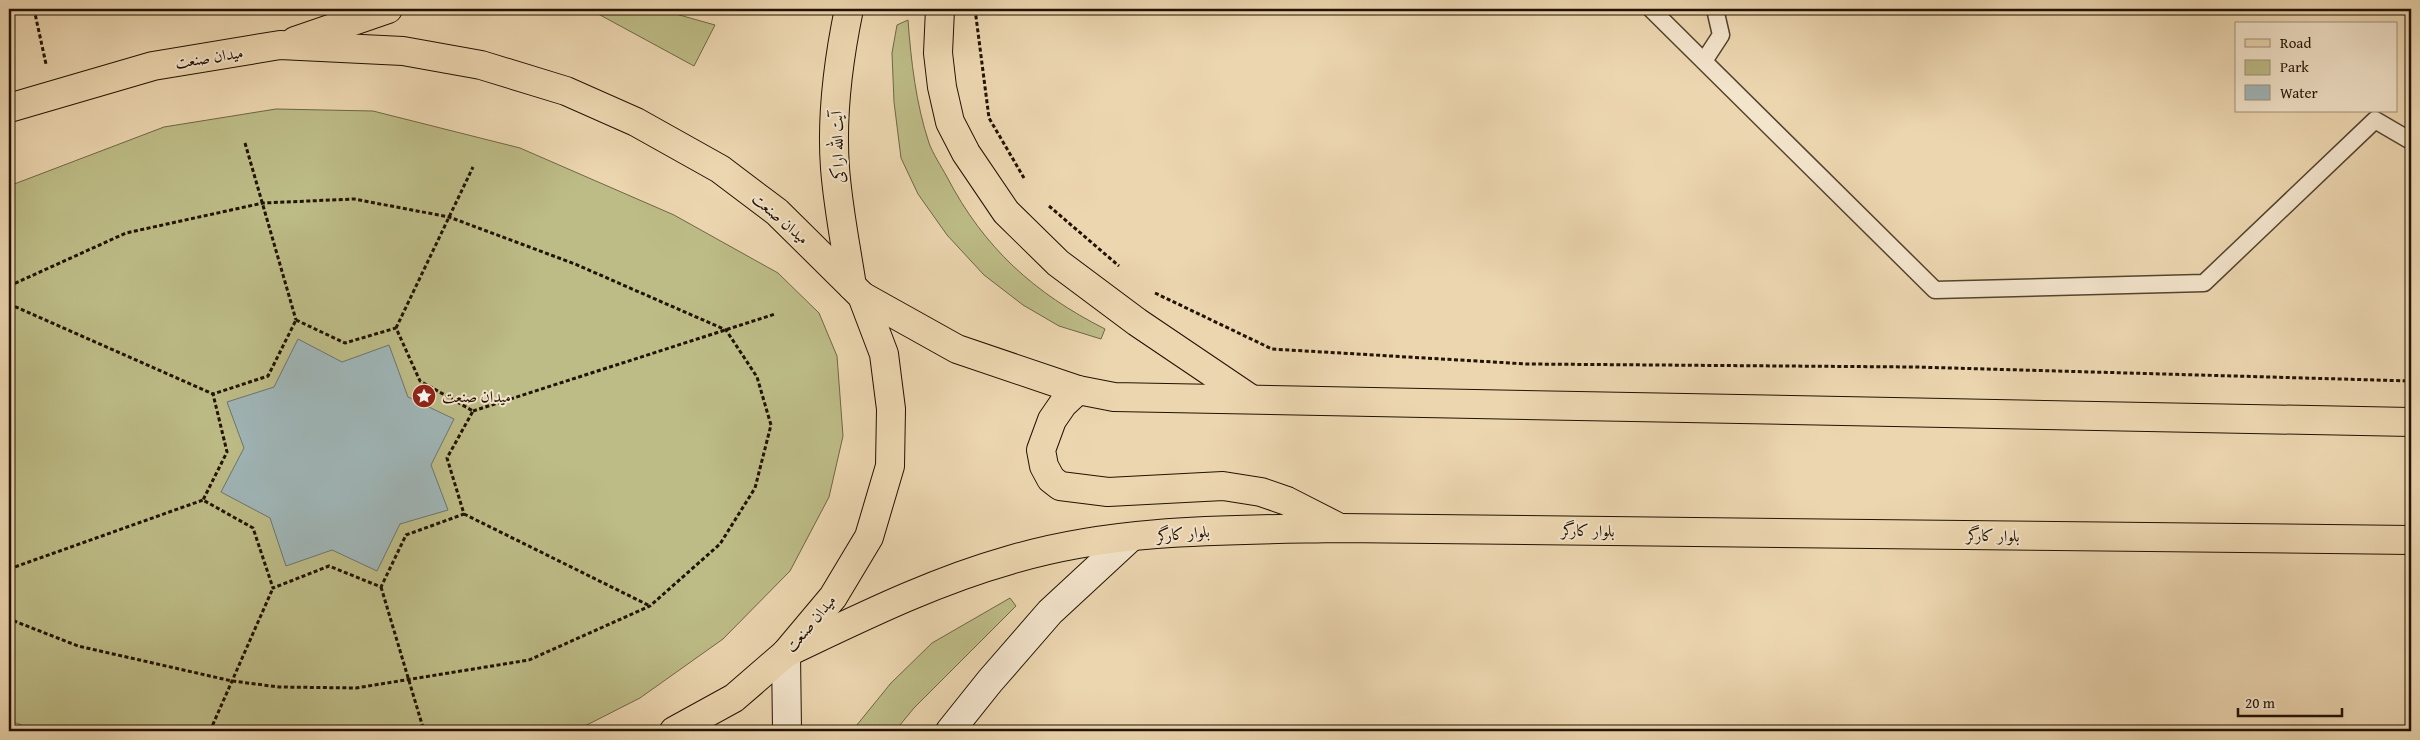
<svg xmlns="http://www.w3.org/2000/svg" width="2420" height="740" font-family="'Gentium Book Plus',Amiri,serif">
<rect width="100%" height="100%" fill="#ecd6b0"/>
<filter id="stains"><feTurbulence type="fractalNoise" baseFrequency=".004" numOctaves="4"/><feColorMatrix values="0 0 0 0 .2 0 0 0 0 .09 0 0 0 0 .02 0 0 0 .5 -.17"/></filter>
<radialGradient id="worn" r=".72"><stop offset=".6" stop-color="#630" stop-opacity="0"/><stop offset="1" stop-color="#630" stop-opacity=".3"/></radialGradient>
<!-- green -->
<g fill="#bdbc87" stroke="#6f6744">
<polygon points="589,9 658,9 715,25 694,66"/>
<path d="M908 20C911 61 916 104 929 143 933 154 941 166 947 177 984 248 1034 293 1105 329L1101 339 1059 326 1023 305 984 275 947 235 918 194 901 158 894 102 892 53 897 25Z"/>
<polygon points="276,109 373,111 520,148 674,215 778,273 819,313 837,356 843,436 829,497 790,571 723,639 640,698 575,731 36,731 9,720 9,186 164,127"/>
<polygon points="1010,598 1016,606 914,708 895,731 852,731 891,683 932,643"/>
</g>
<!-- water -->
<polygon fill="#9fb6b8" stroke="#6d746f" points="298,339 342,362 389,345 408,397 454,419 431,465 448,510 400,524 377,571 332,550 286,566 270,518 221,492 244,448 227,402 274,387"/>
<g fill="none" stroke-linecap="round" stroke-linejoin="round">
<!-- lane casing -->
<g stroke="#54432d" stroke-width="19">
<g id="lane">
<polyline points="1651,9 1935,290 2204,283 2375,120 2411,141"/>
<polyline points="1704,61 1721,35 1715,9"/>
</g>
</g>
<!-- secondary casing -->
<g stroke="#211201" stroke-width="30">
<g id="secondary">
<polyline points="786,653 787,731"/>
<polyline points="950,731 990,681 1050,612 1131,537"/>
</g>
</g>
<!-- primary casing -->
<g stroke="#211201" stroke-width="30">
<g id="primary">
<path d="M849 9C838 62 831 114 835 168 838 208 846 247 852 286"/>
<polyline points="940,9 938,53 942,87 950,122 966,153 1006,212 1058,263 1137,322 1251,399"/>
<polyline points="295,41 388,9"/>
<polyline points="9,108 153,66 280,45 403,51 481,65 566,91 636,122 720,169 777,212 862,296 884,354 891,409 890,466 869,537 833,597 786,653 734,698 674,731"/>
<polyline points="862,296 957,349 1078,390 1114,397 2411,422"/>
<polyline points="1078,390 1063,404 1052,420 1041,450 1044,466 1051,479 1060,486 1108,492 1223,486 1261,492 1287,501 1336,526"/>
<path d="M786 653C860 618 932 582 1010 560 1116 528 1231 530 1340 528L2411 540"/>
</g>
</g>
<!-- path -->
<g stroke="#211201" stroke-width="3" stroke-dasharray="4 2.5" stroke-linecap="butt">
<polyline points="34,9 46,64"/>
<polyline points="975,9 989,118 1024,178"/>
<polyline points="245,143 296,320"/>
<polyline points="1049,206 1119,266"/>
<polyline points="9,286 126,233 263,203 354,199 449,217 575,264 726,330 757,377 771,425 755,488 720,544 650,606 529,660 356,688 279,687 232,681 78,646 9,619"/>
<polyline points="1155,293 1272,349 1527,364 1915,367 2411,381"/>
<polyline points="9,304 213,394"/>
<polygon points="296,320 345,343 396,328 420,381 473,411 447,458 464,514 406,535 381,587 329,566 273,588 253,528 203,500 227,452 213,394 268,376"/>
<polyline points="396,328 473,167"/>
<polyline points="473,411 775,314"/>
<polyline points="464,514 650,606"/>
<polyline points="9,569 203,500"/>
<polyline points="381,587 424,731"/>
<polyline points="210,731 273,588"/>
</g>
<!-- lane -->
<use href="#lane" stroke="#f3e4cc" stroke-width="16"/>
<!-- secondary -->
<use href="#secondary" stroke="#f3e4cc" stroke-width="28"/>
<!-- primary -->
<use href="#primary" stroke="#ecd6b0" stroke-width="28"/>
</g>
<!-- icons -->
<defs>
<g id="sight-disc" transform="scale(1.25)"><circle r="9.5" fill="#8f2418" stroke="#f3e4cc"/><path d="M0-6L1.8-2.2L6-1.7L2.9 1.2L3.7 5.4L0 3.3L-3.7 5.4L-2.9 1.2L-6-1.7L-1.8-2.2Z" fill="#fff"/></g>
</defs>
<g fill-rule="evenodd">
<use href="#sight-disc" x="424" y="396"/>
</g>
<g text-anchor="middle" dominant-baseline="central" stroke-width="4" stroke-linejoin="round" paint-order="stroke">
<!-- street labels -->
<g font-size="16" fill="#211201" stroke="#f3e4cc">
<text transform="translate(209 57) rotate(-9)">میدان صنعت</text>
<text transform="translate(837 147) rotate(-92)">آیت الله اراکی</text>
<text transform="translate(781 218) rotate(41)">میدان صنعت</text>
<text transform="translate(1588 530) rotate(1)">بلوار کارگر</text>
<text transform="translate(1183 533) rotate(-5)">بلوار کارگر</text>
<text transform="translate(1993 535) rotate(1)">بلوار کارگر</text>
<text transform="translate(810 623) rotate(-50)">میدان صنعت</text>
</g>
<!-- poi labels -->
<g font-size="16" fill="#211201" stroke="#f3e4cc" text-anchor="start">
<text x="442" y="396">میدان صنعت</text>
</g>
</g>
<!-- margin -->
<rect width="2420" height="740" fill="none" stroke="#ecd6b0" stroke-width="30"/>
<rect x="10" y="10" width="2400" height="720" fill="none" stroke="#211201" stroke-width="2.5"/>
<rect x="15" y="15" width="2390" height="710" fill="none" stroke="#211201"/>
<!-- legend -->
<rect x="2235" y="22" width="162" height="90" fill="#f3e4cc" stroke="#9f907b"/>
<rect x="2245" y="39" width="25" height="8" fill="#ecd6b0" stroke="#9f907b"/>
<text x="2280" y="48" font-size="15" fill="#211201">Road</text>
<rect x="2245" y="60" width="25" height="15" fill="#bdbc87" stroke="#9f907b"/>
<text x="2280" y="72" font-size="15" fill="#211201">Park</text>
<rect x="2245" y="85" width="25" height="15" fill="#9fb6b8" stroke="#9f907b"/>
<text x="2280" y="98" font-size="15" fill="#211201">Water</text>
<!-- scale -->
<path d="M2238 708v8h104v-8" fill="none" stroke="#211201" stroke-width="2.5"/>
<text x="2245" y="708" font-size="15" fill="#211201" stroke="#f3e4cc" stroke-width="4" paint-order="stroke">20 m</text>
<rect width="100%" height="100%" filter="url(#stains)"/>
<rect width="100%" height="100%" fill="url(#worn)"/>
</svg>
